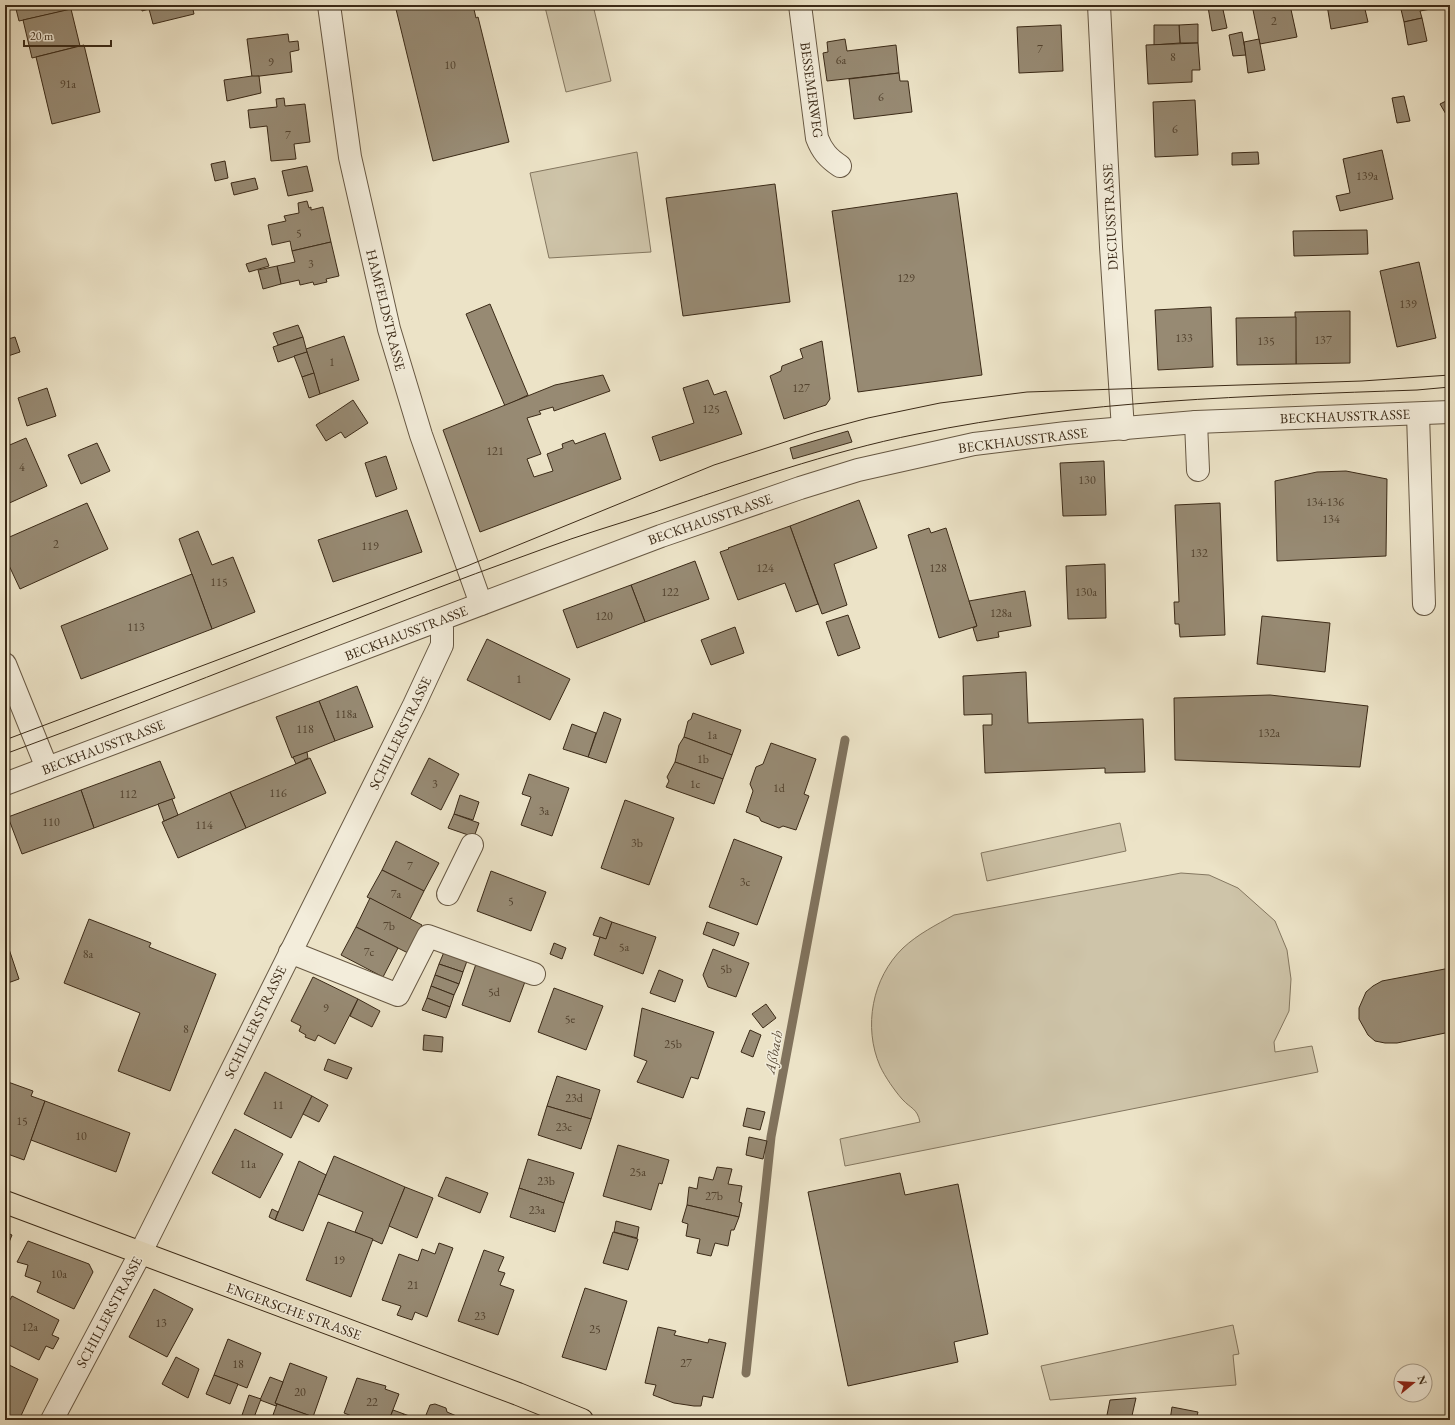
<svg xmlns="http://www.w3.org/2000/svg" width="1455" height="1425" font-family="'EB Garamond',serif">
<rect width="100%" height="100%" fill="#ece3c7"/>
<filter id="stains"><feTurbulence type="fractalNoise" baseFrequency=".005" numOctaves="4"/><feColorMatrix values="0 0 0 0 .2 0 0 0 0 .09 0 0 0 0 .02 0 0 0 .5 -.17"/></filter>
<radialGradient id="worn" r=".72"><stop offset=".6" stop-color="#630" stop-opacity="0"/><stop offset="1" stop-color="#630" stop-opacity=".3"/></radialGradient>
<!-- green -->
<g fill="#cec4a9" stroke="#847760">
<polygon points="552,5 593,5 611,81 566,92 545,7"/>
<polygon points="637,152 651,252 549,258 530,173"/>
<polygon points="1120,823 1126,851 987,881 981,853"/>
<path d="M1181 873 1209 875 1238 888 1275 921 1287 950 1291 979 1289 1011 1274 1042 1275 1052 1312 1046 1318 1072 845 1166 840 1139 920 1122C917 1108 911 1109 902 1099 895 1091 885 1077 880 1066 863 1027 872 978 903 948 918 934 936 925 954 915Z"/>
<polygon points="1233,1325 1239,1354 1233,1355 1236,1385 1050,1400 1041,1366"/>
</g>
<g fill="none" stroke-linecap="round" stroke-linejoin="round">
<!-- stream -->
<polyline stroke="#81735d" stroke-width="9" points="746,1373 771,1137 845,740"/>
</g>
<!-- building -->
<g fill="#978a73" stroke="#3b2a17">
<polygon points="15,5 67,5 68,10 19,21"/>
<polygon points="141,5 192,5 194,14 153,24 149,9 142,11"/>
<polygon points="242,5 276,5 242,9"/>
<polygon points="395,5 473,5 476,18 478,17 509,142 433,161"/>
<polygon points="1222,5 1227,28 1212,31 1208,7"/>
<polygon points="1252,5 1290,5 1297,37 1260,44"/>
<polygon points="1327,5 1364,5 1368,22 1331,29"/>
<polygon points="1400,5 1447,5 1447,6 1420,11 1422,18 1404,22"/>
<polygon points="71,9 80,46 32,58 23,20"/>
<polygon points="1446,12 1450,12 1450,33"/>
<polygon points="1422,18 1427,41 1408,45 1404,22"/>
<polygon points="1198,24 1198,43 1180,43 1179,25"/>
<polygon points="1061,25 1063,71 1019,73 1017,27"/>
<polygon points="1154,25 1179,25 1180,43 1154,45"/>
<polygon points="1242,32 1246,55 1233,56 1229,35"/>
<polygon points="288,34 289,42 298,41 299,50 290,52 292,72 252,77 247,39"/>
<polygon points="845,39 847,51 896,45 899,73 827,81 823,53 828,52 827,42"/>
<polygon points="1259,39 1265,70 1248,73 1244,42"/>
<polygon points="1198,43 1200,70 1192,70 1192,82 1148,84 1146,45"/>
<polygon points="84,45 100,112 52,124 36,57"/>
<polygon points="899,73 900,81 908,81 912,112 854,119 849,79"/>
<polygon points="252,76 259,76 261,93 227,101 224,80"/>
<polygon points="1404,96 1410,121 1397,123 1392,98"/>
<polygon points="284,98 285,106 305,104 310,142 294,144 296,159 271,161 267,126 250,128 248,110 277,107 276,99"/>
<polygon points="1450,99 1450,121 1440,104"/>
<polygon points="1195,100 1198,155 1155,157 1153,102"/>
<polygon points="1382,150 1393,199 1340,211 1336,196 1350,193 1343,159"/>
<polygon points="1258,152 1259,164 1232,165 1232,153"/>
<polygon points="225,161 228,178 215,181 211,164"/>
<polygon points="307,166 313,191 288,196 282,171"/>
<polygon points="255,178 258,189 234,195 231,183"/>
<polygon points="775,184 790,302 683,316 666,198"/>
<polygon points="957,193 982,375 858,392 832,211"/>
<polygon points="307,201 309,208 311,207 311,210 323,207 331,242 292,251 290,241 272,245 268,225 286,221 284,216 299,213 298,203"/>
<polygon points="1367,230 1368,254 1294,256 1293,231"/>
<polygon points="331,242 339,276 326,279 327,282 314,285 313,282 300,285 299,280 281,284 277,266 295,262 292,251"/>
<polygon points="266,258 269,266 249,272 246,264"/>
<polygon points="1419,262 1436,338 1397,347 1380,271"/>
<polygon points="277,266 281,284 263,289 258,270"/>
<polygon points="490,304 528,395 505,406 466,314"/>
<polygon points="1211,307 1213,367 1158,370 1155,310"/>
<polygon points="1350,311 1350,363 1296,364 1295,312"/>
<polygon points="1296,317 1296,364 1237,365 1236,318"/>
<polygon points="298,325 303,337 278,345 273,333"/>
<polygon points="344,336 359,380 320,394 306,349"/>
<polygon points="15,337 20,352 5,357 5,340"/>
<polygon points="303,337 307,352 278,362 273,347"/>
<polygon points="822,341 830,399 826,405 784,419 770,376 781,371 782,366 803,358 800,349"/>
<polygon points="307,352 314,373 302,377 294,356"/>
<polygon points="314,373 320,394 309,398 302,377"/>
<polygon points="603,375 610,391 554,411 553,407 539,411 541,414 527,418 541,454 527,459 534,477 553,471 547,454 563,448 562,444 573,440 575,444 605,433 621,479 480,532 443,430 555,385"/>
<polygon points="708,380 714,395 726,391 742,434 660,461 652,437 694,423 683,388"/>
<polygon points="47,388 56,416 27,426 18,398"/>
<polygon points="353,400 368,423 345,438 341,432 326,441 316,425"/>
<polygon points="848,431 852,442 793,459 790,448"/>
<polygon points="26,438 47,486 5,505 5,447"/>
<polygon points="97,443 110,471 81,484 68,455"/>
<polygon points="386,456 397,489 376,497 365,463"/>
<polygon points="1104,461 1106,515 1063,516 1060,463"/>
<polygon points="1346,471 1387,479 1386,556 1277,561 1275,481 1317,472"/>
<polygon points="859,500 877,548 834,564 847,605 822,614 790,526"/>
<polygon points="87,503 108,549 20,589 5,557 5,539"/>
<polygon points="1220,503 1225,635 1180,637 1179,624 1175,624 1174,602 1179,602 1175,505"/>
<polygon points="407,510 422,552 333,582 318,540"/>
<polygon points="790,526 818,604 796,612 785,583 738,600 720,552 729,549 728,548"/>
<polygon points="929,528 931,533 946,528 977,626 939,638 908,535"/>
<polygon points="198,531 212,565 233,557 255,612 212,629 179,539"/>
<polygon points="695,561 709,599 645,622 631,585"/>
<polygon points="1105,564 1106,618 1068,619 1066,566"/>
<polygon points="192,574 212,629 81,679 61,626"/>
<polygon points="631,585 645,622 577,648 563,610"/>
<polygon points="1025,591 1031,626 998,632 999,637 977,641 973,628 977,626 969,601"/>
<polygon points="848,615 860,648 838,656 826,622"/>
<polygon points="1262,616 1330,623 1325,672 1257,664"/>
<polygon points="735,627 744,653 711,665 701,640"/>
<polygon points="487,639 570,679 550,720 467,680"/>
<polygon points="1026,672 1028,723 1143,719 1145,772 1105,773 1105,768 985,773 983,725 992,725 992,714 964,715 963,676"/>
<polygon points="357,686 373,727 335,741 319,701"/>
<polygon points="1270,695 1368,706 1360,767 1175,760 1174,698"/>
<polygon points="319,701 335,741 292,758 276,717"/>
<polygon points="604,712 621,719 606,763 588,757"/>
<polygon points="693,713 741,730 732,755 684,737 688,721 691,719"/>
<polygon points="572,724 596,733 588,757 563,749"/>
<polygon points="684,737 732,755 723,779 675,762 679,745"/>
<polygon points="771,743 816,759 804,794 809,796 796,830 783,826 779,828 761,821 759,817 746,812 753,791 750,784 756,767 763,764"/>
<polygon points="307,752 308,758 296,764 293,757"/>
<polygon points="310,758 326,793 246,828 230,792"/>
<polygon points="429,758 459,774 441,810 411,794"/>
<polygon points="160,761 175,798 94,828 81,790"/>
<polygon points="675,762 723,779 714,804 666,787 669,781 667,777"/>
<polygon points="529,774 569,788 552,836 521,825 531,797 522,794"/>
<polygon points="81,790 94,828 22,854 8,817"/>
<polygon points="230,792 246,828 178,858 162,822"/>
<polygon points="460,795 479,802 473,820 454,814"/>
<polygon points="172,799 178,815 164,821 158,804"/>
<polygon points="625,800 674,818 649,885 601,868"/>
<polygon points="454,814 479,823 474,837 448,828"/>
<polygon points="734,839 782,857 757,925 709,907"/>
<polygon points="396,841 439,863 424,891 382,870"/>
<polygon points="382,870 424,891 410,919 367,897"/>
<polygon points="491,871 546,892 531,931 477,911"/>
<polygon points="370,898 422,925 408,953 356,927"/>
<polygon points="600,917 612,922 606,939 593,935"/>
<polygon points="89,919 151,943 149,947 216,974 170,1091 118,1071 140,1013 64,983"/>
<polygon points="612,922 656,937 643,974 594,955 600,937 606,939"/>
<polygon points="707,922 739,933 734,946 703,934"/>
<polygon points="356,927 398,948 383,977 341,955"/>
<polygon points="5,937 19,979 5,984"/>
<polygon points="554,943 566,948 562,959 550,954"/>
<polygon points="713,949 749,963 736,997 708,987 703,975"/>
<polygon points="444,952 467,961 463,972 439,964"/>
<polygon points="477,961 526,979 510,1022 462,1005"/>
<polygon points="439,964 463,972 459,984 435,975"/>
<polygon points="1450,968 1450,1032 1397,1043 1385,1043 1375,1041 1368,1035 1359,1019 1359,1008 1366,992 1373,986 1382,981"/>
<polygon points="659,970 683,980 675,1002 650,993"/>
<polygon points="435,975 459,984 454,995 431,986"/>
<polygon points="313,977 358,999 335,1044 318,1035 315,1041 305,1037 306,1035 299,1031 301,1026 291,1021"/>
<polygon points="431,986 454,995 450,1007 427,998"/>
<polygon points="554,988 603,1006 586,1050 538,1032"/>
<polygon points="427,998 450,1007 446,1018 422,1010"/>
<polygon points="358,999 380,1011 372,1027 350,1016"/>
<polygon points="766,1004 776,1018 763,1028 752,1014"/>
<polygon points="642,1008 714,1032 698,1079 691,1077 683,1098 637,1082 647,1061 634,1056"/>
<polygon points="750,1030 761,1035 753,1057 741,1052"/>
<polygon points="424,1035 443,1037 442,1052 423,1050"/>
<polygon points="328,1059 352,1068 347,1079 324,1070"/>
<polygon points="265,1072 312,1096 291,1138 244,1114"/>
<polygon points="557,1076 600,1090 591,1119 547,1106"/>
<polygon points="8,1082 33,1091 31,1096 45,1101 24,1160 5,1153 5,1090"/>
<polygon points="312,1096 328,1105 319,1122 303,1114"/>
<polygon points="45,1101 130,1133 116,1172 31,1140"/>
<polygon points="547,1106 591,1119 581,1149 538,1135"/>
<polygon points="747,1108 765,1112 760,1130 743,1126"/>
<polygon points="235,1129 283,1154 260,1198 212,1173"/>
<polygon points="749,1137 767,1141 763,1159 746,1155"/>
<polygon points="618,1145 669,1160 662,1184 659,1183 651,1210 603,1196"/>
<polygon points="334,1156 405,1187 382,1244 355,1232 363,1212 318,1194"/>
<polygon points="528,1159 574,1173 564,1203 519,1188"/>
<polygon points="299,1161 326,1175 303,1231 275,1220"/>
<polygon points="717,1167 732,1169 728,1184 742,1186 739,1202 742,1203 739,1217 687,1205 689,1187 697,1189 699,1177 713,1180"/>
<polygon points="900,1173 905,1195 958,1184 988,1334 954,1342 958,1362 848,1386 808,1192"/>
<polygon points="446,1177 488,1193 480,1213 438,1196"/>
<polygon points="405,1187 433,1198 417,1238 389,1226"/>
<polygon points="519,1188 564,1203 555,1232 510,1217"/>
<polygon points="687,1205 739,1217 734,1230 731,1230 728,1246 715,1243 711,1256 697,1253 700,1239 686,1236 688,1224 682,1222"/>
<polygon points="272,1209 278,1212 275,1220 269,1217"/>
<polygon points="616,1221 639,1227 637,1238 614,1232"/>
<polygon points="328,1222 373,1239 351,1297 306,1280"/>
<polygon points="5,1232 12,1235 5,1252"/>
<polygon points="613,1232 638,1239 628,1270 603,1263"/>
<polygon points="28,1241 89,1264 93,1272 74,1309 37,1292 41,1282 25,1276 28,1265 17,1262"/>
<polygon points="439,1243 453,1248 427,1317 415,1312 412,1320 397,1315 401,1306 382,1300 399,1254 418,1261 422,1249 435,1254"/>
<polygon points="484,1250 504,1257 498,1271 505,1273 500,1285 514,1290 498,1335 458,1321"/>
<polygon points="585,1288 627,1301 606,1370 562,1357"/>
<polygon points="154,1289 193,1309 167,1357 129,1337"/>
<polygon points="12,1296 59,1320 52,1335 59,1338 53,1349 46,1346 39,1360 5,1343 5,1309"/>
<polygon points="658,1327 676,1331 674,1335 708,1343 709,1339 726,1343 713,1398 703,1396 701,1406 694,1406 674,1403 653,1395 656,1385 645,1383"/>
<polygon points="228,1339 261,1353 247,1388 214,1375"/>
<polygon points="176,1357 199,1369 188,1398 162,1384"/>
<polygon points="5,1363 38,1379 19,1420 13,1420 5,1416"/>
<polygon points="290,1363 327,1377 313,1417 275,1403"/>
<polygon points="214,1375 238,1384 230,1404 206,1394"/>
<polygon points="270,1377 283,1382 275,1403 277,1404 276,1406 260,1400"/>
<polygon points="357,1378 386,1386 385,1389 399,1394 389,1420 362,1420 344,1413"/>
<polygon points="249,1395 261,1399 253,1420 241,1418"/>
<polygon points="1136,1398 1131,1420 1106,1420 1110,1400"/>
<polygon points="277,1404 311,1416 309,1420 287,1420 273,1415"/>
<polygon points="435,1404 446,1408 447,1412 466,1420 424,1420 430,1405"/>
<polygon points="1172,1407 1198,1412 1196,1420 1170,1420"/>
<polygon points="393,1410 404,1414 402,1420 389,1420"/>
<polygon points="404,1414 420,1420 402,1420"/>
</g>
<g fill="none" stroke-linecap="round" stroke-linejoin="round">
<!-- minor casing -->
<g stroke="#675843" stroke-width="24">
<g id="minor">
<polyline points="329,5 350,157 389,329 421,435 481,604"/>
<path d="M800 5 817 138C822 151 828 158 840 166"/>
<polyline points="1099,5 1111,247 1123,429"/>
<polyline points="1418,414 1424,604"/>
<polyline points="1196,422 1198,470"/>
<polyline points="5,664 47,768"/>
<polyline points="5,784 661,536 800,488 858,470 974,444 1066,433 1196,422 1450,412"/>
<polyline points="448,894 472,845"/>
<polyline points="290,952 398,995 428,936 534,974"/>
<polyline points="52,1420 140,1254 414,705 442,645 442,628 439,620"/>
</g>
</g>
<!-- major casing -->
<g stroke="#3b2a17" stroke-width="24">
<polyline id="major" points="5,1202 518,1394 582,1420"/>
</g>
<!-- minor -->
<use href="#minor" stroke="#f3eddb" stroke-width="22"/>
<!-- major -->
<use href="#major" stroke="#ece3c7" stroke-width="22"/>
<!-- tram -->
<g stroke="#3b2a17" stroke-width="1">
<polyline points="5,740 467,566 714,465 816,432 868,418 940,403 1027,392 1362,381 1450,375"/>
<path d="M5 754C185 688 362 614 543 549 580 535 618 524 655 512 741 483 828 452 917 434 1081 400 1250 396 1417 390L1450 387"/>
</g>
</g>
<g text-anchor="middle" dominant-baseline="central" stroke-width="3" stroke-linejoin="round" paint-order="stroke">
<!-- number labels -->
<g font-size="12" fill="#52422e">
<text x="1274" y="21">2</text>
<text x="1040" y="49">7</text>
<text x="1173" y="57">8</text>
<text x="841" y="60">6a</text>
<text x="271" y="62">9</text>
<text x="450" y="65">10</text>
<text x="68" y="84">91a</text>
<text x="881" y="97">6</text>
<text x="1175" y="129">6</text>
<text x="288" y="135">7</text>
<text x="1367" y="176">139a</text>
<text x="299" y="233">5</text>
<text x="311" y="264">3</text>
<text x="906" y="278">129</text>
<text x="1408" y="304">139</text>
<text x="1184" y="338">133</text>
<text x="1323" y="340">137</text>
<text x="1266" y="341">135</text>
<text x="332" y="362">1</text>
<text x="801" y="388">127</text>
<text x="711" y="409">125</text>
<text x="495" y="451">121</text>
<text x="22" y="467">4</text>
<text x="1087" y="480">130</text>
<text x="1325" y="502">134-136</text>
<text x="1331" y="519">134</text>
<text x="56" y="544">2</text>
<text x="370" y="546">119</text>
<text x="1199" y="553">132</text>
<text x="765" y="568">124</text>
<text x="938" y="568">128</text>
<text x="219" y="582">115</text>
<text x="670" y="592">122</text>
<text x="1086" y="592">130a</text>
<text x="1001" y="613">128a</text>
<text x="604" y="616">120</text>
<text x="136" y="627">113</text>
<text x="519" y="679">1</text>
<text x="346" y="714">118a</text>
<text x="305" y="729">118</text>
<text x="1269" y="733">132a</text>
<text x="712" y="735">1a</text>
<text x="703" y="759">1b</text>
<text x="435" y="784">3</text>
<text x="695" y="784">1c</text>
<text x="779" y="788">1d</text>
<text x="278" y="793">116</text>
<text x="128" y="794">112</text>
<text x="544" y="811">3a</text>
<text x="51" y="822">110</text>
<text x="204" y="825">114</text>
<text x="637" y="843">3b</text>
<text x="410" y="866">7</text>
<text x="745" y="882">3c</text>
<text x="396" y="894">7a</text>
<text x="511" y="901">5</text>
<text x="389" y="926">7b</text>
<text x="624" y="947">5a</text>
<text x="369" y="952">7c</text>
<text x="88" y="954">8a</text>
<text x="726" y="969">5b</text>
<text x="494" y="992">5d</text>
<text x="326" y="1008">9</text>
<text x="570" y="1019">5e</text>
<text x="186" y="1029">8</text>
<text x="673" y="1044">25b</text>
<text x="574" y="1098">23d</text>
<text x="278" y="1105">11</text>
<text x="22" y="1121">15</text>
<text x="564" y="1127">23c</text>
<text x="81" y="1136">10</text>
<text x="248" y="1164">11a</text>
<text x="638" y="1172">25a</text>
<text x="546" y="1181">23b</text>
<text x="714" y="1196">27b</text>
<text x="537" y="1210">23a</text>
<text x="339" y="1260">19</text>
<text x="59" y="1274">10a</text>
<text x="413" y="1285">21</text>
<text x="480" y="1316">23</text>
<text x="161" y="1323">13</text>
<text x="30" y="1327">12a</text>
<text x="595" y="1329">25</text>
<text x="686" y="1363">27</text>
<text x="238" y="1364">18</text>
<text x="300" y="1392">20</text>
<text x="372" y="1402">22</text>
</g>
<!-- street labels -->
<g font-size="14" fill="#3b2a17" stroke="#f3eddb">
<text transform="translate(812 90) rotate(82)">BESSEMERWEG</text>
<text transform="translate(1110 217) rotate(-93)">DECIUSSTRASSE</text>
<text transform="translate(386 310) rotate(76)">HAMFELDSTRASSE</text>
<text transform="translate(1345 416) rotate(-2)">BECKHAUSSTRASSE</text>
<text transform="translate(1023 440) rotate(-7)">BECKHAUSSTRASSE</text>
<text transform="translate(710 519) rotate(-19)">BECKHAUSSTRASSE</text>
<text transform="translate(406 633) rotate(-21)">BECKHAUSSTRASSE</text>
<text transform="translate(400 733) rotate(-64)">SCHILLERSTRASSE</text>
<text transform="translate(103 747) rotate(-21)">BECKHAUSSTRASSE</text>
<text transform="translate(255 1022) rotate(-64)">SCHILLERSTRASSE</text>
<text transform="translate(294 1311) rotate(20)">ENGERSCHE STRASSE</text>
<text transform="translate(109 1312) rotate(-62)">SCHILLERSTRASSE</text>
</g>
<!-- water labels -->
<g font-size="15" font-style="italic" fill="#5e4f3a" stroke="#f3eddb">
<text transform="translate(773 1052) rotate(-79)">Aßbach</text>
</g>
</g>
<!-- margin -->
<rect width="1455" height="1425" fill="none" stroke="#ece3c7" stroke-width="20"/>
<rect x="6" y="6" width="1443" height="1413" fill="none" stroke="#3b2a17" stroke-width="2"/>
<rect x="10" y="10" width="1435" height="1405" fill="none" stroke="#3b2a17"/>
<!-- north arrow -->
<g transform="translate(1413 1383) rotate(72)"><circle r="19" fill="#f3eddb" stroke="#a99f8d"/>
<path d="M0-3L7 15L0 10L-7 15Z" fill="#8f2418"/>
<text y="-6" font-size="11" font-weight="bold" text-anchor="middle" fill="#3b2a17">N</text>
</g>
<!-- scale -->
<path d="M24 40v6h87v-6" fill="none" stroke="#3b2a17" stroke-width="2"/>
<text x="30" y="40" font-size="12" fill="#3b2a17" stroke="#f3eddb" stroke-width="3" paint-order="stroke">20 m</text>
<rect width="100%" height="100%" filter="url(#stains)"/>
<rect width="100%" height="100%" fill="url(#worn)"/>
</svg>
